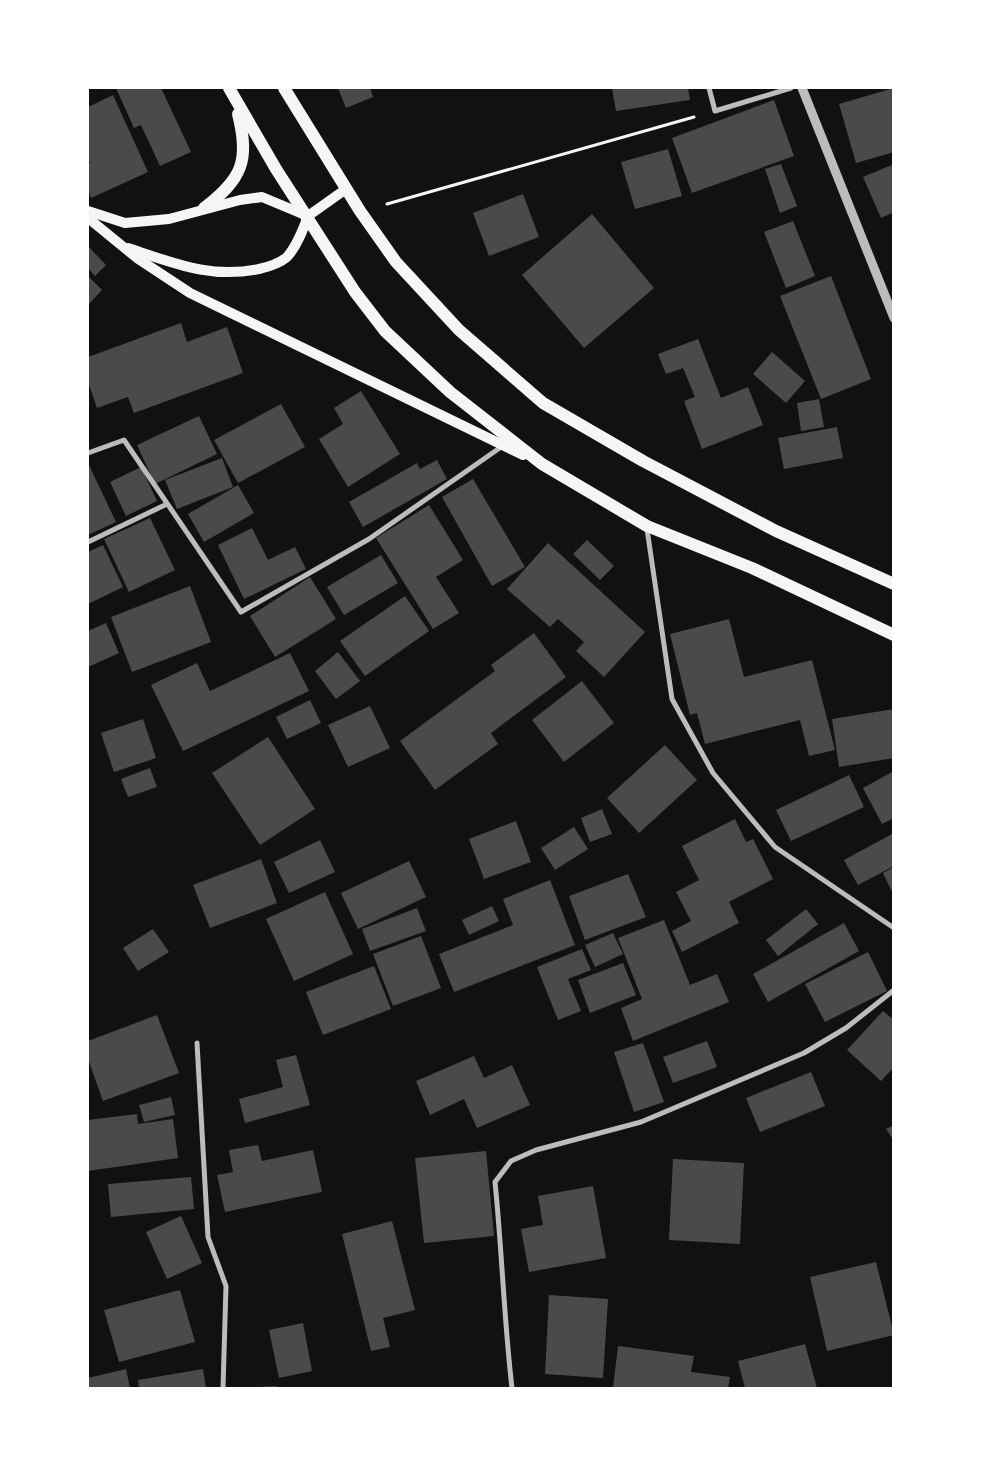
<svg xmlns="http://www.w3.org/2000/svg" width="981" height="1476" font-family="Manrope,sans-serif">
<rect width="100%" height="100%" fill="#111"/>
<!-- building -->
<g fill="#4a4a4a">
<polygon points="116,88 161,88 191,152 160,166 141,125 134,128"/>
<polygon points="338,88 370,88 373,97 346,108"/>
<polygon points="612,88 688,88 690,100 616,111"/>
<polygon points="894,88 894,152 856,163 839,104"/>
<polygon points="113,95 148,172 91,198 88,190 88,165 90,163 88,158 88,107"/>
<polygon points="774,100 794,156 692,193 672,138"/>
<polygon points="668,149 682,196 635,209 621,162"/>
<polygon points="781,164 797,206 780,213 765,169"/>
<polygon points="894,164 894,212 881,218 863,177"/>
<polygon points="523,194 539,237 489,256 473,213"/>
<polygon points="592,214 654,288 584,348 522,275"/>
<polygon points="793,221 815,276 786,288 764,232"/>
<polygon points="88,246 106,265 95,276 88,268"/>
<polygon points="88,276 102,290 88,305"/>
<polygon points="831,276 871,379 821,399 780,296"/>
<polygon points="181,323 187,342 227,327 243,373 134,413 128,397 97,408 88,382 88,357"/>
<polygon points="698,339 721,398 748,387 763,425 702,449 684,401 695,397 683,368 666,374 658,354"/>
<polygon points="772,352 805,381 786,403 753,374"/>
<polygon points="361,391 400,454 348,487 319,439 343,424 334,408"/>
<polygon points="819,399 824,427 801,431 797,403"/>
<polygon points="281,404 305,447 238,483 214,440"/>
<polygon points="199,416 217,454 155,484 137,445"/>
<polygon points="837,427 843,458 784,469 778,438"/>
<polygon points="222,458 233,487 177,509 165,480"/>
<polygon points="437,460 447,479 363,527 349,502 417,463 420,469"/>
<polygon points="88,463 116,522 88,535"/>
<polygon points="141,467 157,501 126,516 110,482"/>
<polygon points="473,479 525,567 492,586 442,497"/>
<polygon points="238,485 254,513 204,542 188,514"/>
<polygon points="429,505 463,560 436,577 459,613 433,629 376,538"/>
<polygon points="150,518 175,570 129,592 104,539"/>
<polygon points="252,528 268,560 295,547 306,569 244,599 218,545"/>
<polygon points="587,540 614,566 600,580 573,554"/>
<polygon points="548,543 645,632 604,677 576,651 584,642 558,619 550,627 507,589"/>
<polygon points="103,545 123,587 88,604 88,552"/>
<polygon points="381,555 398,583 344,615 327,587"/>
<polygon points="310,577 336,619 275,657 250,616"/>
<polygon points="190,586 211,642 132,672 111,617"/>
<polygon points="405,596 429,631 365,676 340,641"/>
<polygon points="729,619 744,677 812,660 835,750 809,756 800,720 705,744 697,713 690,715 670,634"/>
<polygon points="106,623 119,653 88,667 88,631"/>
<polygon points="534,633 566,677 491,733 498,744 435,790 400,741 495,671 491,665"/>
<polygon points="338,652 360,681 336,699 315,671"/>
<polygon points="290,653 309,691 183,751 151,685 197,663 210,691"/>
<polygon points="582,681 614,723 564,762 532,720"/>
<polygon points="310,700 321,723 287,739 276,717"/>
<polygon points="370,706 390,748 348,767 328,725"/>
<polygon points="894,709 894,758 839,767 832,719"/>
<polygon points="143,719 156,758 114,772 101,733"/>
<polygon points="268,737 315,809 260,845 212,773"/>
<polygon points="665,745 697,780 639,833 607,798"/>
<polygon points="150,768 157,787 128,797 121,779"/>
<polygon points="894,771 894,818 882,824 863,788"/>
<polygon points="849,775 864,807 791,841 776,810"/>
<polygon points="602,809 612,834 590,842 581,818"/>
<polygon points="735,819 746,842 753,839 773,879 729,902 739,923 682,952 672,931 691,921 676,892 699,880 682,846"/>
<polygon points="516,821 531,862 484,879 469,839"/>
<polygon points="574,827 588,849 555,870 541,848"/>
<polygon points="894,833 894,866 858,885 844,860"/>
<polygon points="320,840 335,872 289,893 274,862"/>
<polygon points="261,859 277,903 210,928 193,885"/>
<polygon points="409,861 426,897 358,929 341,893"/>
<polygon points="894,867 894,896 883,873"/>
<polygon points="628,874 646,917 585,940 569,896"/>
<polygon points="550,880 575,945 454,992 439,954 513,925 503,899"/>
<polygon points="325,892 353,954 294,981 266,919"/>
<polygon points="492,906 499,921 469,935 462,920"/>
<polygon points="417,908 426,931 370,951 362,929"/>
<polygon points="806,909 818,924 778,956 766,940"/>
<polygon points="664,920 690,985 717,974 729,1002 633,1041 621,1008 642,999 618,938"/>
<polygon points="844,923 859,951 768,1002 753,974"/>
<polygon points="153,929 169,952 138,971 123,948"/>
<polygon points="613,933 623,954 595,967 585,945"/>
<polygon points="421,936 441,988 393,1006 373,954"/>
<polygon points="582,949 591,970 568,979 581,1011 558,1020 537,967"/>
<polygon points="868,952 887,991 825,1022 805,984"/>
<polygon points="623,963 636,995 590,1013 578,980"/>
<polygon points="374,966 391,1009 323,1035 306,992"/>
<polygon points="883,1011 894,1020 894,1067 881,1081 847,1050"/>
<polygon points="157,1015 179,1073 103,1101 88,1059 88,1041"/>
<polygon points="707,1041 717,1067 673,1083 663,1057"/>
<polygon points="643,1043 664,1102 634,1112 614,1052"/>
<polygon points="296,1055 310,1105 245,1123 239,1099 283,1087 276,1060"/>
<polygon points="474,1056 484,1078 512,1065 530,1105 477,1128 464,1099 430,1115 416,1081"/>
<polygon points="811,1072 825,1106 760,1132 746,1098"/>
<polygon points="171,1097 175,1115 144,1122 139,1105"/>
<polygon points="137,1114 138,1124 173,1119 178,1158 88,1171 88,1120"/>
<polygon points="894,1125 894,1141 886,1129"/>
<polygon points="258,1145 262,1161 313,1150 322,1192 225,1212 217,1175 233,1172 229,1150"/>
<polygon points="486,1151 494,1236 424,1243 415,1158"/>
<polygon points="673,1159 744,1163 740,1244 669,1240"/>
<polygon points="191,1177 194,1209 111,1217 108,1184"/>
<polygon points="593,1186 606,1258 529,1272 521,1229 543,1225 538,1196"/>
<polygon points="181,1216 202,1263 167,1279 146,1232"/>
<polygon points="392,1221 415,1310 383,1318 390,1347 371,1351 342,1234"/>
<polygon points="876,1262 894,1335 827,1351 810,1277"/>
<polygon points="180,1290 195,1342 119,1362 104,1310"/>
<polygon points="549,1295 608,1299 603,1378 545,1374"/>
<polygon points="303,1323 312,1371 279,1378 269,1330"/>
<polygon points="805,1344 817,1388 745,1388 738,1361"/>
<polygon points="618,1346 694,1356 691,1372 730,1377 728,1388 613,1388"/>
<polygon points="126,1369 130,1388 88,1388 88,1378"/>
<polygon points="203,1369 206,1388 139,1388 138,1380"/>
<polygon points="277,1386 277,1388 255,1388 255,1387"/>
</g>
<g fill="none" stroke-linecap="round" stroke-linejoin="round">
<!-- path -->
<polyline stroke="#f5f5f5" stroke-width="3" points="387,204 694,117"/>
<!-- minor -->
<g stroke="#bcbcbc" stroke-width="5">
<polyline points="709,88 715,111 791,88"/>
<polyline points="88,453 124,440 241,612 369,539 504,445"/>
<polyline points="647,529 672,699 713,773 775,847 894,928"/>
<polyline points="88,542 167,504"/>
<polyline points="197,1043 208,1237 226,1286 223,1388"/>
<path d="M512 1388C504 1320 502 1251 495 1182L511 1161 536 1150 641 1122 804 1053 846 1028 894 990"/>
</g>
<!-- tertiary -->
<polyline stroke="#bcbcbc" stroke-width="9" points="802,88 894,318"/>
<!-- secondary -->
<g stroke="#f5f5f5" stroke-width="10">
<polyline points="88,211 125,223 169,219 240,200 262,197 305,215"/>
<polyline points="308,216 346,189"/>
<polyline points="88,218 137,258 190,293 523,455"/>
<path d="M128 248C174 263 210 279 259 269 268 267 280 263 287 257 297 246 303 230 308 216"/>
</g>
<!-- primary -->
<g stroke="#f5f5f5" stroke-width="12">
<polyline points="229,88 276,169 355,292 385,331 450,392 542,464 647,526 752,568 894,635"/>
<polyline points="284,88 360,211 396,262 459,330 543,403 643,461 776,531 894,584"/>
<path d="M204 208C242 179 250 161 238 114"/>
</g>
</g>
<!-- border -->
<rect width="981" height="1476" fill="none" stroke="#ffffff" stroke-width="178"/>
</svg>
